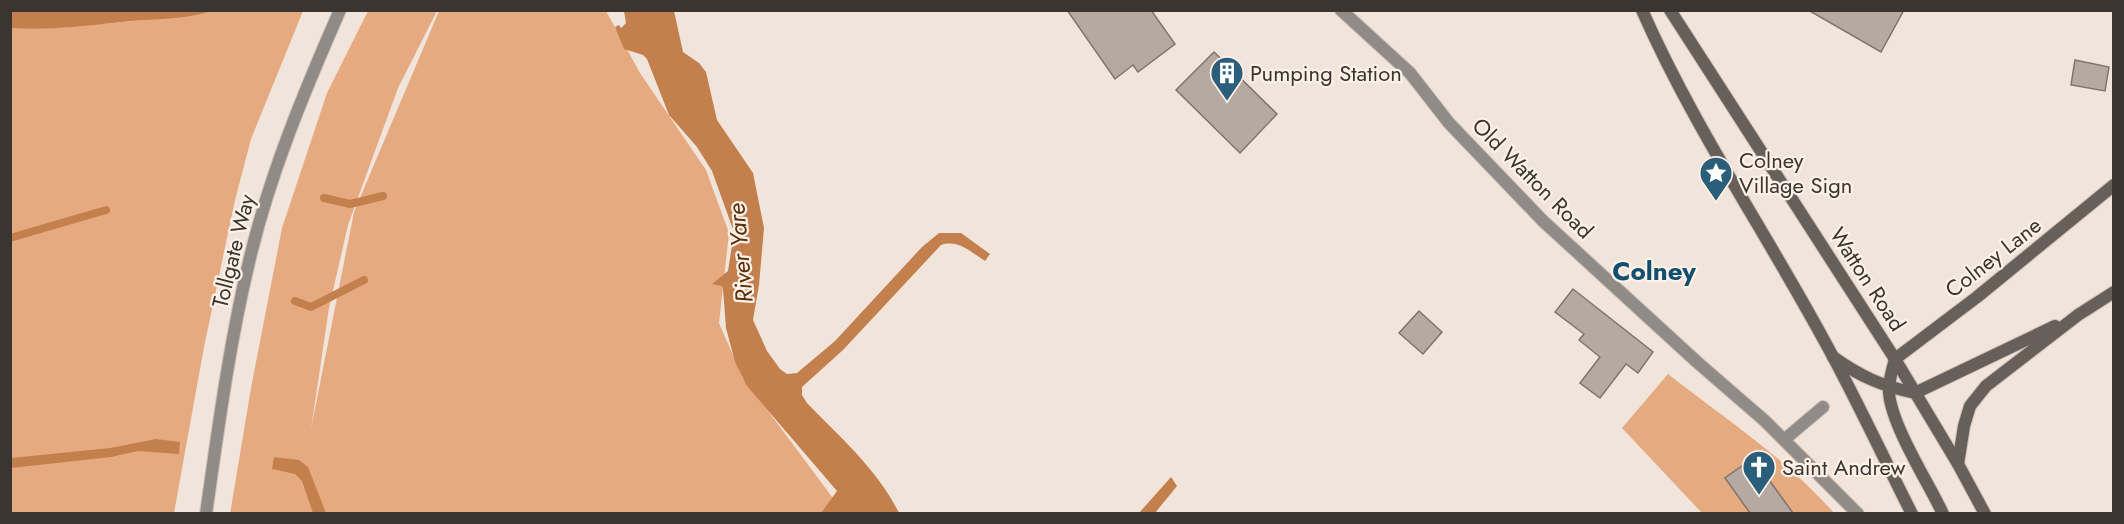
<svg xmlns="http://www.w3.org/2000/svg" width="2124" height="524" font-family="Jost,sans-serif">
<rect width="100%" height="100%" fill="#f1e4db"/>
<!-- green -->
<g fill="#e6aa80">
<polygon points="211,11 303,11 251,139 235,200 204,347 174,513 11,513 10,28 60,28 177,17"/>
<polygon points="368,11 437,11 398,88 348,225 329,308 311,429 354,212 439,11 606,11 640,73 706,170 729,233 719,323 742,376 844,513 230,514 251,388 282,228 327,93"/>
<path d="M1668 374C1724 418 1787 459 1834 513H1702L1622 428Z"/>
</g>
<!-- water -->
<g fill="#c3804d">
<path d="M10 11 11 10 211 11C186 19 158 19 132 21 92 25 51 31 11 28Z"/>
<path d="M624 11H674L683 52 699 63 706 72 717 120 753 173 764 228 759 285 753 320 767 351 780 369 787 374 797 373 835 341 922 247 939 233H961L990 254 985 261C971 252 958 239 941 245L843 350 802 387V395L807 403C840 437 878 470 899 513H821L837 491 747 386 735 362 726 328 723 289 722 286 712 284 728 271 734 232 712 171 697 147 669 115 647 59 643 55 624 49 615 27 619 25 621 28 626 23Z"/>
<polygon points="156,439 180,442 179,454 138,451 111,457 11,468 11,458 110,448"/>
<polygon points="274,457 299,460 308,467 326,513 313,513 302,481 295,474 272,469"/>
<polygon points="1171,477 1177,486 1155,513 1139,513"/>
</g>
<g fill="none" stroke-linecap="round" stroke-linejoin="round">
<!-- stream -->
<g stroke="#c3804d" stroke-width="8">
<polyline points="324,198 350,204 383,196"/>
<polyline points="10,238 106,210"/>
<polyline points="295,301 311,307 364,280"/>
</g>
</g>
<!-- building -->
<g fill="#b6a9a1" stroke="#80746d" stroke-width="1.5">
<polygon points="1067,10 1151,10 1175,44 1138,72 1133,65 1115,79"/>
<polygon points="1808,10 1904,10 1881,52"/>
<polygon points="1214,52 1277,114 1240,153 1176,90"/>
<polygon points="2075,60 2109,67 2105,91 2071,85"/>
<polygon points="1573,289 1653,352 1638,373 1626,364 1600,398 1580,383 1600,357 1579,340 1584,334 1555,312"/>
<polygon points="1419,311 1442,332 1423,354 1399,333"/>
<polygon points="1753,458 1793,513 1750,513 1725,478"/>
</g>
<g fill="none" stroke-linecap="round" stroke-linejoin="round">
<!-- street casing -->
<g stroke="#ccc1b9" stroke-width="14">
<g id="street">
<polyline points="1341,10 1410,73 1449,123 1543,221 1697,362 1765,421 1858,514"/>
<polyline points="1785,439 1823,407"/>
<path d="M206 514C218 430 229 345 249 262 269 176 304 92 340 10"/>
</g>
</g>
<!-- secondary casing -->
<g stroke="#ccc1b9" stroke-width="14">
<g id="secondary">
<path d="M1642 10C1693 126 1765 231 1825 342 1856 398 1883 457 1912 514"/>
<polyline points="1670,10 1895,359 1958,464 1985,514"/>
<path d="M1833 357C1861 377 1882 386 1915 393"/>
<polyline points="1895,359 1977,297 2114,185"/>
<path d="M1895 359C1893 367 1890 377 1889 386 1886 418 1929 483 1943 514"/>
<polyline points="1915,393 2055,326"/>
<polyline points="1958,464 1964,426 1970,406 1986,386 2078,315 2114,292"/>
</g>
</g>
<!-- street -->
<use href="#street" stroke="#908b87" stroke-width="12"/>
<!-- secondary -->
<use href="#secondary" stroke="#675f5a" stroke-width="12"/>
</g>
<!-- icons -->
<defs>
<g id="building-pin" transform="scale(1.725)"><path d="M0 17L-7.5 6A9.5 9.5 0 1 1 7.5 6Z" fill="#2b5e7b" stroke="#fef1e8"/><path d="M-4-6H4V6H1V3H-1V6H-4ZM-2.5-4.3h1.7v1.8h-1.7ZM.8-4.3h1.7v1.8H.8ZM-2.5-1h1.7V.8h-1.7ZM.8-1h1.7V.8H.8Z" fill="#fff"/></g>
<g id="sight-pin" transform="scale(1.725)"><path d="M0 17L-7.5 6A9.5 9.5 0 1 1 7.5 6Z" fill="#2b5e7b" stroke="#fef1e8"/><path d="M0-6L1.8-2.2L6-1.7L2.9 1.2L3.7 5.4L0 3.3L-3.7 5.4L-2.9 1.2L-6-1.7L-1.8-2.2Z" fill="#fff"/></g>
<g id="church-pin" transform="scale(1.725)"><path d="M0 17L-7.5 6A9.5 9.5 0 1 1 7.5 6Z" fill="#2b5e7b" stroke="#fef1e8"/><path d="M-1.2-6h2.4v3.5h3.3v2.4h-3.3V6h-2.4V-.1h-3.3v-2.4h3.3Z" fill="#fff"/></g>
</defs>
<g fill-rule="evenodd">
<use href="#building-pin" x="1227" y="73"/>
<use href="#sight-pin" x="1716" y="173"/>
<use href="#church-pin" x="1759" y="467"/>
</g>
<g text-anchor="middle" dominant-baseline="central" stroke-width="4.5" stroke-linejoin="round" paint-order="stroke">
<!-- poi labels -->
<g font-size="22" fill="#3a3531" stroke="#fef1e8" text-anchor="start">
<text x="1250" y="73">Pumping Station</text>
<text x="1739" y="160">Colney<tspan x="1739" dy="25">Village Sign</tspan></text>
<text x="1782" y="467">Saint Andrew</text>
</g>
<!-- street labels -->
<g font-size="22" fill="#3a3531" stroke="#fef1e8">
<text transform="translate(1533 178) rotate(45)">Old Watton Road</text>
<text transform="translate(233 251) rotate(-76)">Tollgate Way</text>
<text transform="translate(1993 257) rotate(-38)">Colney Lane</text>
<text transform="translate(1868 279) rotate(57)">Watton Road</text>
</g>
<!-- water labels -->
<g font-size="24" font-style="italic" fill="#5b2e05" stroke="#fef1e8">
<text transform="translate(740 253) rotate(-95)">River Yare</text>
</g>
<!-- quarter labels -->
<g font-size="26" font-weight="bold" fill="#104f6f" stroke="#fef1e8">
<text x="1654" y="271">Colney</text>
</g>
</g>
<!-- border -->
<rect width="2124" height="524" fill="none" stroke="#3a3531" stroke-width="24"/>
</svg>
